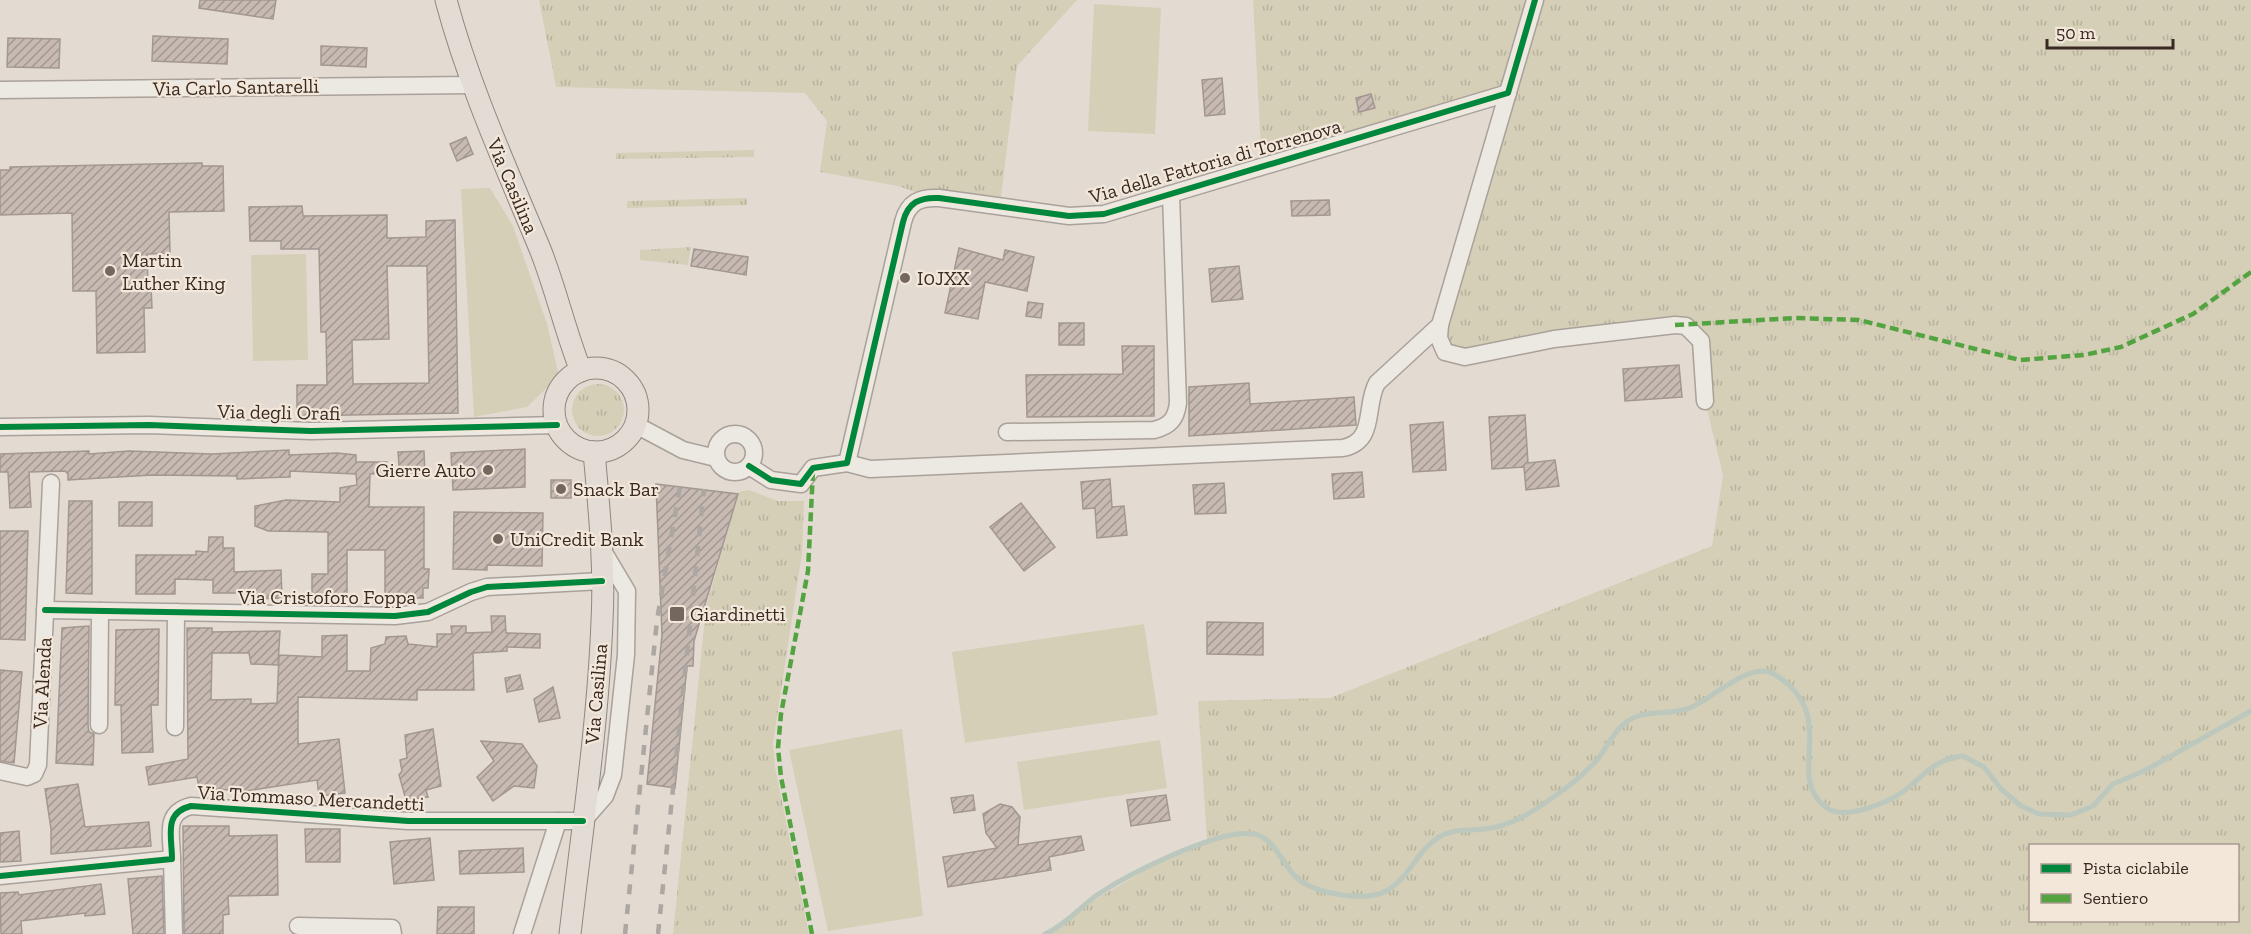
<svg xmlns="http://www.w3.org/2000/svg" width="2251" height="934" font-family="'Zilla Slab',serif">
<defs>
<pattern id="grass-tufts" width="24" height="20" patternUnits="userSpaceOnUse" patternTransform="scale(1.5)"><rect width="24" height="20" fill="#d4cfb6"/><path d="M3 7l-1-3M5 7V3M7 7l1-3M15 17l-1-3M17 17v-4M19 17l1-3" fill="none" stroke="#b7b29c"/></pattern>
<pattern id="building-hatch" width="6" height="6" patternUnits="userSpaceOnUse" patternTransform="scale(1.5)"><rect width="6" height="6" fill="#c7bab3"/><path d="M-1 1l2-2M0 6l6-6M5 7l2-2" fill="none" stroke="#a39791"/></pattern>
</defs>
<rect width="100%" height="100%" fill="#e3dbd2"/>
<!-- grass -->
<g fill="url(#grass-tufts)" fill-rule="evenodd">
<polygon points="539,0 1077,0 1017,66 1000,206 933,198 898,186 820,172 827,121 805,93 556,87"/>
<path d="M1253 0H2251V934H1044L1077 910 1151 867 1207 841 1198 701 1330 698 1712 546 1723 475 1705 401 1703 356 1686 326 1445 352V308L1507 94 1262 167ZM2030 846H2238V920H2030Z"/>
<polygon points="754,150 754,157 616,159 616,153"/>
<polygon points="747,198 747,205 627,208 627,201"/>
<polygon points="691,247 688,265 640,260 640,250"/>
<circle cx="598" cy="410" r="26"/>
<polygon points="749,490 778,501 804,501 802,553 773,743 775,767 809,934 673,934 706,607 739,492"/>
</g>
<!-- park -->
<g fill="#d4cfb6">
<polygon points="1094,4 1161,8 1155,134 1088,131"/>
<polygon points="490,188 513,226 547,324 559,376 527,407 474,417 461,189"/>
<polygon points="306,254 308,360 253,361 251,255"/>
<polygon points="1144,624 1158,715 965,743 952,652"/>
<polygon points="902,729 923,916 828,931 789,750"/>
<polygon points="1160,740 1167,788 1024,810 1017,762"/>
</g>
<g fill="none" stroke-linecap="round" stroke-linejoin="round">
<!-- stream -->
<path stroke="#bcc8be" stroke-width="5" d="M1045 934C1065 925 1079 908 1097 895 1127 875 1216 829 1253 834 1274 836 1283 866 1297 878 1315 894 1365 902 1386 891 1409 879 1417 850 1439 837 1454 828 1468 831 1485 829 1501 827 1514 822 1528 814 1552 799 1578 781 1597 760 1607 748 1612 733 1625 723 1646 707 1670 717 1692 707 1712 698 1742 669 1765 671 1774 672 1783 680 1790 686 1833 727 1786 779 1827 808 1845 821 1889 802 1904 791 1915 783 1924 772 1936 765 1944 760 1953 757 1963 756L1984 767 2001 789 2021 806 2039 814 2071 815 2093 806 2113 784 2146 770 2251 711"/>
</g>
<!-- building -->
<g fill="url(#building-hatch)" stroke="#a39791" stroke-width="1.5" fill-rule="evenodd">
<polygon points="200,0 276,0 273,19 199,8"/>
<polygon points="153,36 228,39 227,64 152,61"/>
<polygon points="8,38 60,39 59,68 7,67"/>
<polygon points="321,46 367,48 366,67 321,65"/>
<polygon points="1222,78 1225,114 1205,116 1202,80"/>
<polygon points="1371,94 1375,108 1359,112 1356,98"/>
<polygon points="466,137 473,154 457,161 450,144"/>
<polygon points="202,163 202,166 223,166 224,211 169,212 170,253 147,254 148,287 151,287 152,308 144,308 145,352 97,353 96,291 73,291 72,213 0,215 0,170 10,170 10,167"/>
<polygon points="1329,200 1330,215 1292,216 1291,201"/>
<path d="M302 206 303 216 387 215V238L426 237V221L455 220 458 413 297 416V385H327L326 332H321L319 249H281V241H250L249 207ZM387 266H427L429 383 353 384 352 340 389 339Z"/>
<polygon points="959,248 1003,260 1005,250 1034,257 1027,291 985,282 978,319 945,313"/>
<polygon points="694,249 748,257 746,275 691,266"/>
<polygon points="1239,266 1243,299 1212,302 1209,269"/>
<polygon points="1028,302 1043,304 1041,318 1026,316"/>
<rect x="1059" y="323" width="25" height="22"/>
<polygon points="1122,346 1154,346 1154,416 1027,417 1026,375 1123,374"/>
<polygon points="1679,365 1682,397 1625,401 1623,369"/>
<polygon points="1249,383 1250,404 1354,397 1356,425 1189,436 1189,387"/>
<polygon points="1525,415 1528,463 1555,460 1559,486 1526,490 1524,467 1492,469 1489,417"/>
<polygon points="1443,422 1446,470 1413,472 1410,425"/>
<polygon points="525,449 525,487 453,490 451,453"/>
<polygon points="289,450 289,455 337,453 356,455 356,462 387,462 387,473 370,474 369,507 424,507 424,569 429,569 428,588 423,588 423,598 385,598 385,550 347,550 347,598 312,598 312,574 328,574 328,532 268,531 255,526 255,506 286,500 340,502 340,488 357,485 356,474 290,471 290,477 237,479 237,476 152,475 68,480 68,474 65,471 29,472 31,507 10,508 8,472 0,472 0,454 89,451 89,454 129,451 212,454"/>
<polygon points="424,451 425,475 400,477 398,452"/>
<polygon points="1362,472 1364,497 1334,499 1332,474"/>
<polygon points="1110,479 1112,507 1124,506 1127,535 1097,538 1095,508 1083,509 1081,482"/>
<rect x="551" y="480" width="20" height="18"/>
<polygon points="1224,483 1226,513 1195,514 1193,485"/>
<polygon points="656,484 738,494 694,641 693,666 687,666 675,788 647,784 662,635"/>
<polygon points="69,501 92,501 92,594 66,593"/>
<rect x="119" y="502" width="33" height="24"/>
<polygon points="1021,503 1055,547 1024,571 990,527"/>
<polygon points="454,512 543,513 542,566 487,565 487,570 453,569"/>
<polygon points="0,531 28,531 25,640 0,639"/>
<polygon points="209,537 223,537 223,548 234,548 234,572 281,570 282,598 255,599 254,593 213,593 213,580 175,579 175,594 136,594 136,555 196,555 196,551 208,552"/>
<polygon points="491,616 505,616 506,633 540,634 540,648 507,647 507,651 473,653 474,690 417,690 417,700 298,697 298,744 339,739 345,793 319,796 317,780 246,791 199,788 197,777 149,785 146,767 188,759 187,628 212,628 212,632 280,631 278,665 251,664 249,653 212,653 211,700 251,699 251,704 277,703 279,655 322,657 322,636 347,635 347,671 370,671 371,648 385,644 386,637 406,636 408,644 437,647 437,634 452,634 451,626 466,626 466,633 492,632"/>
<polygon points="1207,622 1263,623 1263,655 1207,654"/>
<polygon points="89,626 88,725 89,732 94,734 93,765 56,763 62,628"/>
<polygon points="159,629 158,705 151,705 153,752 122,753 121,705 115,705 116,630"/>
<polygon points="0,670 22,672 14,763 0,761"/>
<polygon points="520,675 523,689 507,692 505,678"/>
<polygon points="553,687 560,718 539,722 534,699"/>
<polygon points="433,729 441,786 426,790 428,797 406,800 399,775 402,771 400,760 407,758 405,735"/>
<polygon points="481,741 522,744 537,766 534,788 514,786 493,801 477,777 494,761"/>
<polygon points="78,784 85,827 149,822 151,846 51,854 51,829 45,789"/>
<polygon points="973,795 975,810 954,813 951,798"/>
<polygon points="1166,795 1170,820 1131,826 1127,800"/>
<polygon points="1000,804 1012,807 1020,817 1018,845 1081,836 1084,850 1049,857 1051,870 948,887 943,857 997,848 986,833 983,814"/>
<polygon points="183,826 229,826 229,836 277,835 278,895 228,896 229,914 223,915 223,934 184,934"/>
<polygon points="305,829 340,829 340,862 306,862"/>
<polygon points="19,831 21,861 0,862 0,833"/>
<polygon points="430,838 434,880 394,884 390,842"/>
<polygon points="523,848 524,872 460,874 459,851"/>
<polygon points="162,876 164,934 133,934 128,879"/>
<polygon points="101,884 105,914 85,916 85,913 21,921 22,934 1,934 0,893 18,892 19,895"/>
<polygon points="438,907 474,907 474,934 437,934"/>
</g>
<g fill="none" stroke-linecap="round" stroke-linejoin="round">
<!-- minor casing -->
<g stroke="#a9a19a" stroke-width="19">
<g id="minor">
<polyline points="0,90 472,85"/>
<polyline points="1440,325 1439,338 1445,352 1465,357 1554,339 1675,325 1686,326 1701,341 1705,401"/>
<polyline points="636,425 683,450 716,458"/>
<polyline points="0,427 149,425 311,431 557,425"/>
<path d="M1007 432 1154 430C1170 426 1176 419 1178 403L1171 194"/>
<circle cx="735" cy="453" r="19"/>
<path d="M847 463 870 469 1343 448C1377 441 1364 406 1377 383L1440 325 1535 0"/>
<path d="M749 466 771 480 801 484 813 468 847 463 903 222C908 202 920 197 939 198L1069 216 1104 214 1508 93"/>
<polyline points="45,610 395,616 428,612 471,592 487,587 602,581"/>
<polyline points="99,725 100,611"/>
<polyline points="175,727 176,612"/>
<polyline points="0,771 27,777 34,774 38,765 51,483"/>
<polyline points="172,859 174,934"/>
<path d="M0 876 172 859C172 836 163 813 191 806L408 821H583L605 796 613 775 626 655 627 591 602 549"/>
<polyline points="298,926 392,928 393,934"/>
<polyline points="522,934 558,821"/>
</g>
</g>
<!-- major casing -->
<g stroke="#8f8781" stroke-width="23">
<g id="major">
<path d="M446 0C469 86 506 167 540 249 556 289 565 331 581 371"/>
<circle cx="596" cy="410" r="42"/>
<path d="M570 934C582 830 598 725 602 621 605 565 599 508 594 452"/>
</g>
</g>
<!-- minor -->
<use href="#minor" stroke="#ece8e2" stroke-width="16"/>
<!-- major -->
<use href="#major" stroke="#e3dcd5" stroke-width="21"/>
<!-- rail -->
<g stroke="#aca7a2" stroke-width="4.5" stroke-dasharray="10 10" stroke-linecap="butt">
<polyline points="625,934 657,620 680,486"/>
<polyline points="658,934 704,489"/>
</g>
<!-- quiet -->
<g stroke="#53a341" stroke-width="4.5" stroke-dasharray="9 4.5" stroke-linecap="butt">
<polyline points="1675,325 1795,318 1859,320 2020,360 2084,355 2121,347 2193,314 2251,272"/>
<polyline points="812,934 781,777 778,748 781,714 808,571 813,471"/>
</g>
<!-- cycleway casing -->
<g stroke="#f3e7da" stroke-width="10">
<g id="cycleway">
<polyline points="0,427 149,425 311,431 557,425"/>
<path d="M749 466 771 480 801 484 813 468 847 463 903 222C908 202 920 197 939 198L1069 216 1104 214 1508 93 1535 0"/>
<polyline points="45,610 395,616 428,612 471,592 487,587 602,581"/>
<path d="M0 876 172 859C172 836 163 813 191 806L408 821H583"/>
</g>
</g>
<!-- cycleway -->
<use href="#cycleway" stroke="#00873e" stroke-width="6"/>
</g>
<!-- markers -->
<g fill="#746760" stroke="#f3e7da" stroke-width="2">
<circle cx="110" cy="271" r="6"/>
<circle cx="905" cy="278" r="6"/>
<circle cx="488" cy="470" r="6"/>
<circle cx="561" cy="489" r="6"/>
<circle cx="498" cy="539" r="6"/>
<rect x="669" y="606" width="16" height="16" rx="3"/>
</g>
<g text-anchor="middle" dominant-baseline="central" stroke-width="4.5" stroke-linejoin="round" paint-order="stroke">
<!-- street labels -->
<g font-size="20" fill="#382922" stroke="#f3e7da">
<text transform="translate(236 87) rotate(-1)">Via Carlo Santarelli</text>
<text transform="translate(1215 161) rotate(-16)">Via della Fattoria di Torrenova</text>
<text transform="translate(513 186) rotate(67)">Via Casilina</text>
<text transform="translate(279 412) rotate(1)">Via degli Orafi</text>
<text x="327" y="597">Via Cristoforo Foppa</text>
<text transform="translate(42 683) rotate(-87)">Via Alenda</text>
<text transform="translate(596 694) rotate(-85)">Via Casilina</text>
<text transform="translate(311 798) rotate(3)">Via Tommaso Mercandetti</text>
</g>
<!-- poi labels -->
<g font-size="20" fill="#382922" stroke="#f3e7da" text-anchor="start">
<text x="122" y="260">Martin<tspan x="122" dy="23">Luther King</tspan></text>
<text x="917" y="278">I0JXX</text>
<text x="476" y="470" text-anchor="end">Gierre Auto</text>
<text x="573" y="489">Snack Bar</text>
<text x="510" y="539">UniCredit Bank</text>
<text x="690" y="614">Giardinetti</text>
</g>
</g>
<!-- legend -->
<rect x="2029" y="844" width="210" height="78" fill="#f3e7da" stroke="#a89b90" stroke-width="1.5"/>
<rect x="2041" y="864" width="30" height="9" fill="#00873e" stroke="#a89b90" stroke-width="1.5"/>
<text x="2083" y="874" font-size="18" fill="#382922">Pista ciclabile</text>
<rect x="2041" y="894" width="30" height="9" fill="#53a341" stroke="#a89b90" stroke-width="1.5"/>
<text x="2083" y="904" font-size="18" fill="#382922">Sentiero</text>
<!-- scale -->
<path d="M2047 39v9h126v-9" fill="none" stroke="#382922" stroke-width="3"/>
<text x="2056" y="39" font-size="18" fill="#382922" stroke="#f3e7da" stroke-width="4.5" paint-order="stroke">50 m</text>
</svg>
